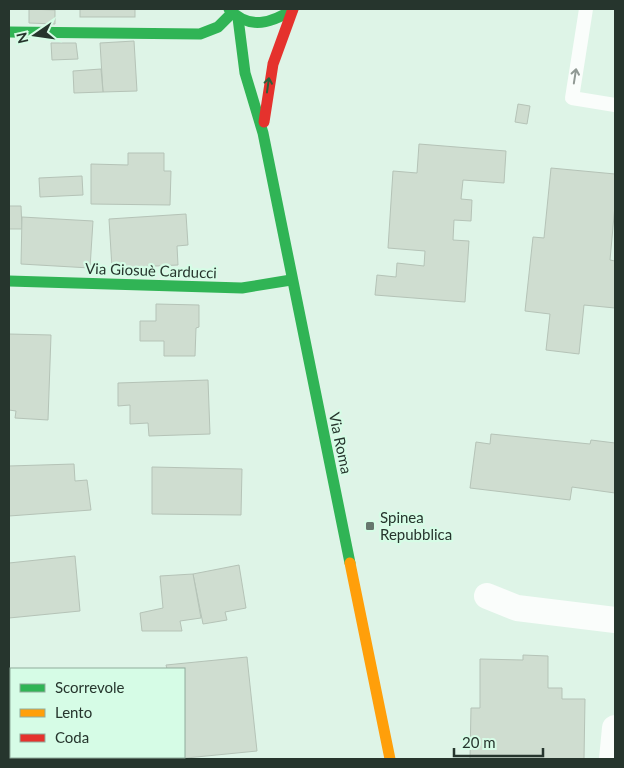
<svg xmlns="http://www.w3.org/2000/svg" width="624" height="768" font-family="Lato,sans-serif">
<rect width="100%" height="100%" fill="#def4e7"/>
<!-- building -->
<g fill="#cfddd0" stroke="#b5c3b7">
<polygon points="29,9 55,10 55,24 29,23"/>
<rect x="80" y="9" width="55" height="8"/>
<polygon points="134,41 137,91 103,92 100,43"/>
<polygon points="51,43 76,43 78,59 52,60"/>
<polygon points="101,69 103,92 74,93 73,71"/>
<polygon points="518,104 530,106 527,124 515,122"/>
<polygon points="419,144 506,151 504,183 463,180 461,199 472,200 471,221 454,220 453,240 469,241 465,302 375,295 377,275 396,277 397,263 424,266 425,251 388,248 393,171 417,173"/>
<polygon points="128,153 164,153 164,171 171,171 170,205 91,204 91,164 128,165"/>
<polygon points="551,168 615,174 615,205 610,260 615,261 615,308 584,305 579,354 546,350 550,314 525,311 533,237 544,238"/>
<polygon points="82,176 83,195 40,197 39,178"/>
<polygon points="9,206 21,206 22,229 9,229"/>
<polygon points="186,214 188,245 177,246 178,265 112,268 109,219"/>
<polygon points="22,217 93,221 90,268 21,264"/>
<polygon points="156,304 199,305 199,327 196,328 195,356 164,356 164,341 140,341 140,321 156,321"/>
<polygon points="9,334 51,335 48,420 15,418 16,411 9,410"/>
<polygon points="208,380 210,434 149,436 148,423 130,424 130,405 118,406 118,383"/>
<polygon points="491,434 590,444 591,440 615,443 615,493 572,487 570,500 470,488 476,442 490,444"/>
<polygon points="74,464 75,481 87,480 91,510 9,516 9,466"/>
<polygon points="152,467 242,469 241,515 152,514"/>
<polygon points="75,556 80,611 9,618 9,563"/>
<polygon points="239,565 246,608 225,612 227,620 203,624 193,574"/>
<polygon points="193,574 201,618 180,621 182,631 142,631 140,613 163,608 160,576"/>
<polygon points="523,655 548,656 548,688 562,688 562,699 585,699 584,759 470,759 471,708 480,708 480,659 523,660"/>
<polygon points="247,657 257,751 176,759 175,757 184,757 184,669 167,669 166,665"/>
<rect x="9" y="687" width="2" height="63"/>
<rect x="26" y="757" width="50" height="2"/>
</g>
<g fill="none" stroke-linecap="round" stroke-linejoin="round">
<!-- lane -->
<polyline stroke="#fafdfb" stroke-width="14" points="586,9 572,98 615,105"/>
<!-- street -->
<g stroke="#fafdfb" stroke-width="26">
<polyline points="487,596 517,608 615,620"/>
<polyline points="612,759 615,728"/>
</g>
<!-- fast -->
<g stroke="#30b455" stroke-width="11">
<path d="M229 9C249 30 271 24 293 9"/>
<polyline points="238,18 245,73 263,133 350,563"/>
<polyline points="9,32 200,34 218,27 232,13"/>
<polyline points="9,281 242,288 291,280"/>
</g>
<!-- slow -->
<polyline stroke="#ff9f0a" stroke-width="11" points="350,563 390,759"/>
<!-- jam -->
<polyline stroke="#e5322d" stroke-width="11" points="264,122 273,64 293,9"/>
</g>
<!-- one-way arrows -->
<defs><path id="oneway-shaft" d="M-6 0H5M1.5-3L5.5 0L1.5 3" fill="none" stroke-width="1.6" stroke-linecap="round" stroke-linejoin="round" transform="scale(1.25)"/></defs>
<use stroke="#909994" href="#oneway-shaft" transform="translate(575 76) rotate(-81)"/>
<use stroke="#2a613b" href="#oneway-shaft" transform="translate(268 85) rotate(-82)"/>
<!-- markers -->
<rect fill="#66786e" stroke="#d6fce6" stroke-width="2" x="365" y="521" width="10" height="10" rx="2.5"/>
<g text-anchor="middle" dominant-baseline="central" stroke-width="4.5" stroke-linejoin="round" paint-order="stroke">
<!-- street labels -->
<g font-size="15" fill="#26352d" stroke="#d6fce6">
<text transform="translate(151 270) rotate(2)">Via Giosuè Carducci</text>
<text transform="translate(341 443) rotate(78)">Via Roma</text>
</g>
<!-- poi labels -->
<g font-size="15" fill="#26352d" stroke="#d6fce6" text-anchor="start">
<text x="380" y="517">Spinea<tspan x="380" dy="17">Repubblica</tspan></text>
</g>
</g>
<!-- border -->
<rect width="624" height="768" fill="none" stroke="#26352d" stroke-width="20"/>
<!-- legend -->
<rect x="10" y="668" width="175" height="90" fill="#d6fce6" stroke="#90ac9c"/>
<rect x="20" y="684" width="25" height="8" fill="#30b455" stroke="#90ac9c"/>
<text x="55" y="693" font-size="15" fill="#26352d">Scorrevole</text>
<rect x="20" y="709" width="25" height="8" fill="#ff9f0a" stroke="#90ac9c"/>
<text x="55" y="718" font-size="15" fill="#26352d">Lento</text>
<rect x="20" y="734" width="25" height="8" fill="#e5322d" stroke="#90ac9c"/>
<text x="55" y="743" font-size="15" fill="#26352d">Coda</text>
<!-- north arrow -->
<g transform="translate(35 35) rotate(257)" stroke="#d6fce6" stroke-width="4" paint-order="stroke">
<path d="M0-4L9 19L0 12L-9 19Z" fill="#26352d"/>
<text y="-8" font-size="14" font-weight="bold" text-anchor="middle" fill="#26352d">N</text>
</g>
<!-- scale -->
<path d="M454 748v8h89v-8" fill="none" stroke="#26352d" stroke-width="2.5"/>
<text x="462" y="748" font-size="15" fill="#26352d" stroke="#d6fce6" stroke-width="4" paint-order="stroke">20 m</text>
</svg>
